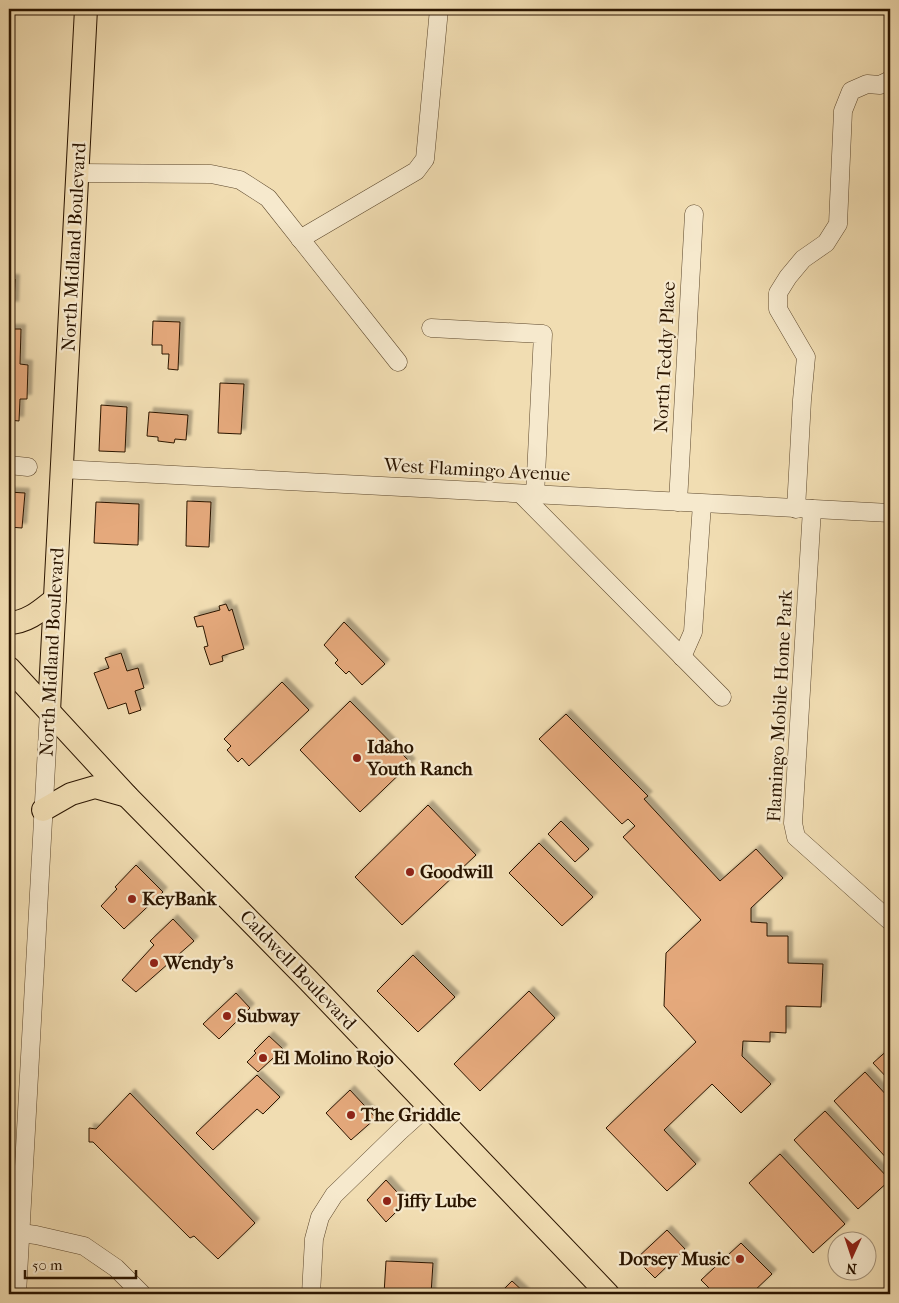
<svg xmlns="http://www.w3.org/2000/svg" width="899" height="1303" font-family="'IM FELL French Canon',serif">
<defs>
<filter id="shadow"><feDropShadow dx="4.5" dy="-4.5" stdDeviation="1" flood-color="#0004"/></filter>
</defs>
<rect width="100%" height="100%" fill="#f1ddb2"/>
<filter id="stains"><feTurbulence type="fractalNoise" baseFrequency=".004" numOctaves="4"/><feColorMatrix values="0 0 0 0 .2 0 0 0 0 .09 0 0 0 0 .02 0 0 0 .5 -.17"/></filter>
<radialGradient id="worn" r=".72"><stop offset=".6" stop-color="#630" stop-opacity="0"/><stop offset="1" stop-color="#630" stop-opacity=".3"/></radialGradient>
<!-- building -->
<g fill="#e5a97b" stroke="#2b1500" filter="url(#shadow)">
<polygon points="9,279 15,279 14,306 9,305"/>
<polygon points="153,321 180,322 178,370 168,369 169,354 162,354 162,345 152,345"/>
<polygon points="9,329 21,329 20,364 28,365 27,399 20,399 19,421 9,420"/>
<polygon points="220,383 244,384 241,434 218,433"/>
<polygon points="101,405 127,407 125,452 99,451"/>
<polygon points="149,412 188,415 186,440 175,439 174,443 158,441 158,437 147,436"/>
<polygon points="9,492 25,493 22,528 9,527"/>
<polygon points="187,501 211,502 209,547 186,546"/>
<polygon points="96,502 139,504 138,545 94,543"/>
<polygon points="226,604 229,611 232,609 244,649 222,656 223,661 210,665 204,647 208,646 203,626 197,627 194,617 220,610 219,606"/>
<polygon points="344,622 385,664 362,685 349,671 346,674 335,663 338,660 324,645"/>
<polygon points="121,653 127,671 138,668 144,688 135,691 141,710 129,714 126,703 108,709 94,673 109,668 105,658"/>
<polygon points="282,682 309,710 249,766 242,758 238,762 227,750 231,746 224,739"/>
<polygon points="350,701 411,763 360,812 300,750"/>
<polygon points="566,714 648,796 644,799 720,881 756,849 783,878 751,908 751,922 767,923 767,936 788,936 788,963 823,964 821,1007 786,1006 786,1033 770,1032 770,1042 743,1041 742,1056 771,1084 741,1113 712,1084 664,1130 696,1164 667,1191 606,1128 696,1042 664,1006 666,953 701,920 623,837 635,826 628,819 622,824 539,739"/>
<polygon points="428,805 476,855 402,925 355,877"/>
<polygon points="561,821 589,849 575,862 548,834"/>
<polygon points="539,843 593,897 562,926 509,873"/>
<polygon points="136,865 163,892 124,929 101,906 117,889 115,887"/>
<polygon points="173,919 194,941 136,992 122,980 154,945 150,941"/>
<polygon points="413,955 455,997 418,1032 377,991"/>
<polygon points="529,991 555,1018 480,1091 454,1064"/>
<polygon points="236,993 250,1008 219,1039 203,1024"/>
<polygon points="269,1036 283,1049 258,1072 247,1062 256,1053 254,1051"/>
<polygon points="890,1048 890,1081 873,1063"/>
<polygon points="865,1072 890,1099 890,1162 834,1101"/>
<polygon points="257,1075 280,1097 263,1114 257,1109 213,1150 196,1133"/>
<polygon points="350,1090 376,1118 351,1140 326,1113"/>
<polygon points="130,1093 255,1223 218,1259 194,1236 190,1238 93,1142 89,1142 89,1128 96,1129"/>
<polygon points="825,1111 890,1180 858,1209 794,1140"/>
<polygon points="780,1154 845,1224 813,1253 749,1183"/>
<polygon points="386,1180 406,1202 386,1222 367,1200"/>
<polygon points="667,1230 685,1249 655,1278 636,1259"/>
<polygon points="741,1243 772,1274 751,1294 715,1294 701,1280"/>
<polygon points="386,1261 433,1263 431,1294 384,1294"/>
<polygon points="512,1281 526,1294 499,1294"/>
</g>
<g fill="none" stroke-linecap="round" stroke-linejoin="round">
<!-- minor casing -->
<g stroke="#5c472c" stroke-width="19">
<g id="minor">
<polyline points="78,173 211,174 240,180 268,198 398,362"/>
<polyline points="300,239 416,171 425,159 439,9"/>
<polyline points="431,328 543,334 535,495"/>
<polyline points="9,465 28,467"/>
<polyline points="61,469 890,513"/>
<polyline points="521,494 722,697"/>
<polyline points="678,502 694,214"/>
<polyline points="796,509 802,400 806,357 778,309 778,293 788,277 803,259 826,243 838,224 843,111 851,91 867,84 880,85 890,80"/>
<polyline points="812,509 793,823 796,837 890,921"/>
<polyline points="682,657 693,632 702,504"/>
<polyline points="21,1233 36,1235 84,1246 116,1268 142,1294"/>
<polyline points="17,1294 49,711"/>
<polyline points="311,1294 314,1239 320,1217 334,1195 400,1131 429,1105"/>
</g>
</g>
<!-- major casing -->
<g stroke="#2b1500" stroke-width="24">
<g id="major">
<path d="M9 623C28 622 40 611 55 599"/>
<polyline points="9,668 127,796 308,980 608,1294"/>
<polyline points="49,711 86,9"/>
<polyline points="43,810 71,794 95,787 127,796"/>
</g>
</g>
<!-- minor -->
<use href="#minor" stroke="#f6e9cd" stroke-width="18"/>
<!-- major -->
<use href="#major" stroke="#f1ddb2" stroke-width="22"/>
</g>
<!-- markers -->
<g fill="#8f2418" stroke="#f6e9cd" stroke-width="2">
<circle cx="357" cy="758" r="5"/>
<circle cx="410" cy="872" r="5"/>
<circle cx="132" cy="899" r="5"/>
<circle cx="154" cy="963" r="5"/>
<circle cx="227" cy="1016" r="5"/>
<circle cx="263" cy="1058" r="5"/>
<circle cx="351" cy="1115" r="5"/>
<circle cx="387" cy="1201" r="5"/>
<circle cx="740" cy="1259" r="5"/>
</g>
<g text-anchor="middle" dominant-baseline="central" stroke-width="4.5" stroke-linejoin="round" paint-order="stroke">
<!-- street labels -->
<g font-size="19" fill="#2b1500" stroke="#f6e9cd">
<text transform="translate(74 247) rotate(-87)">North Midland Boulevard</text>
<text transform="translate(665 357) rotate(-87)">North Teddy Place</text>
<text transform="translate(477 470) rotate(3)">West Flamingo Avenue</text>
<text transform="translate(52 652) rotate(-87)">North Midland Boulevard</text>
<text transform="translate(780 706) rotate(-87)">Flamingo Mobile Home Park</text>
<text transform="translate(298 970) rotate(46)">Caldwell Boulevard</text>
</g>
<!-- poi labels -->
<g font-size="19" font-weight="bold" fill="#2b1500" stroke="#f6e9cd" text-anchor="start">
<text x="367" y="747">Idaho<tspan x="367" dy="22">Youth Ranch</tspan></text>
<text x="420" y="872">Goodwill</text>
<text x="142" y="899">KeyBank</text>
<text x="164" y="963">Wendy's</text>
<text x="237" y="1016">Subway</text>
<text x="273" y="1058">El Molino Rojo</text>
<text x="361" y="1115">The Griddle</text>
<text x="397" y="1201">Jiffy Lube</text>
<text x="730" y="1259" text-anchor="end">Dorsey Music</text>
</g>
</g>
<!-- margin -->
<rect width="899" height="1303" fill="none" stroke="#f1ddb2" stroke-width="30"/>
<rect x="10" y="10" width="879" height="1283" fill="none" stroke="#2b1500" stroke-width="2.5"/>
<rect x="15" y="15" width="869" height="1273" fill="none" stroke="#2b1500"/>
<!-- north arrow -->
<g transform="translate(852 1256) rotate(183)"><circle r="24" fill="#f6e9cd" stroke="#a5947b"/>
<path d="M0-4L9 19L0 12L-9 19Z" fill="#8f2418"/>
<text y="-8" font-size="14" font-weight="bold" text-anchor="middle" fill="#2b1500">N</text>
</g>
<!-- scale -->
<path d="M25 1270v8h111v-8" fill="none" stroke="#2b1500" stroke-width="2.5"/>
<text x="32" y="1270" font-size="15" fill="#2b1500" stroke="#f6e9cd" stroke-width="4" paint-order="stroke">50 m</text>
<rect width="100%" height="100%" filter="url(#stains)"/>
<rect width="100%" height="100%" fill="url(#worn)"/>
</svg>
